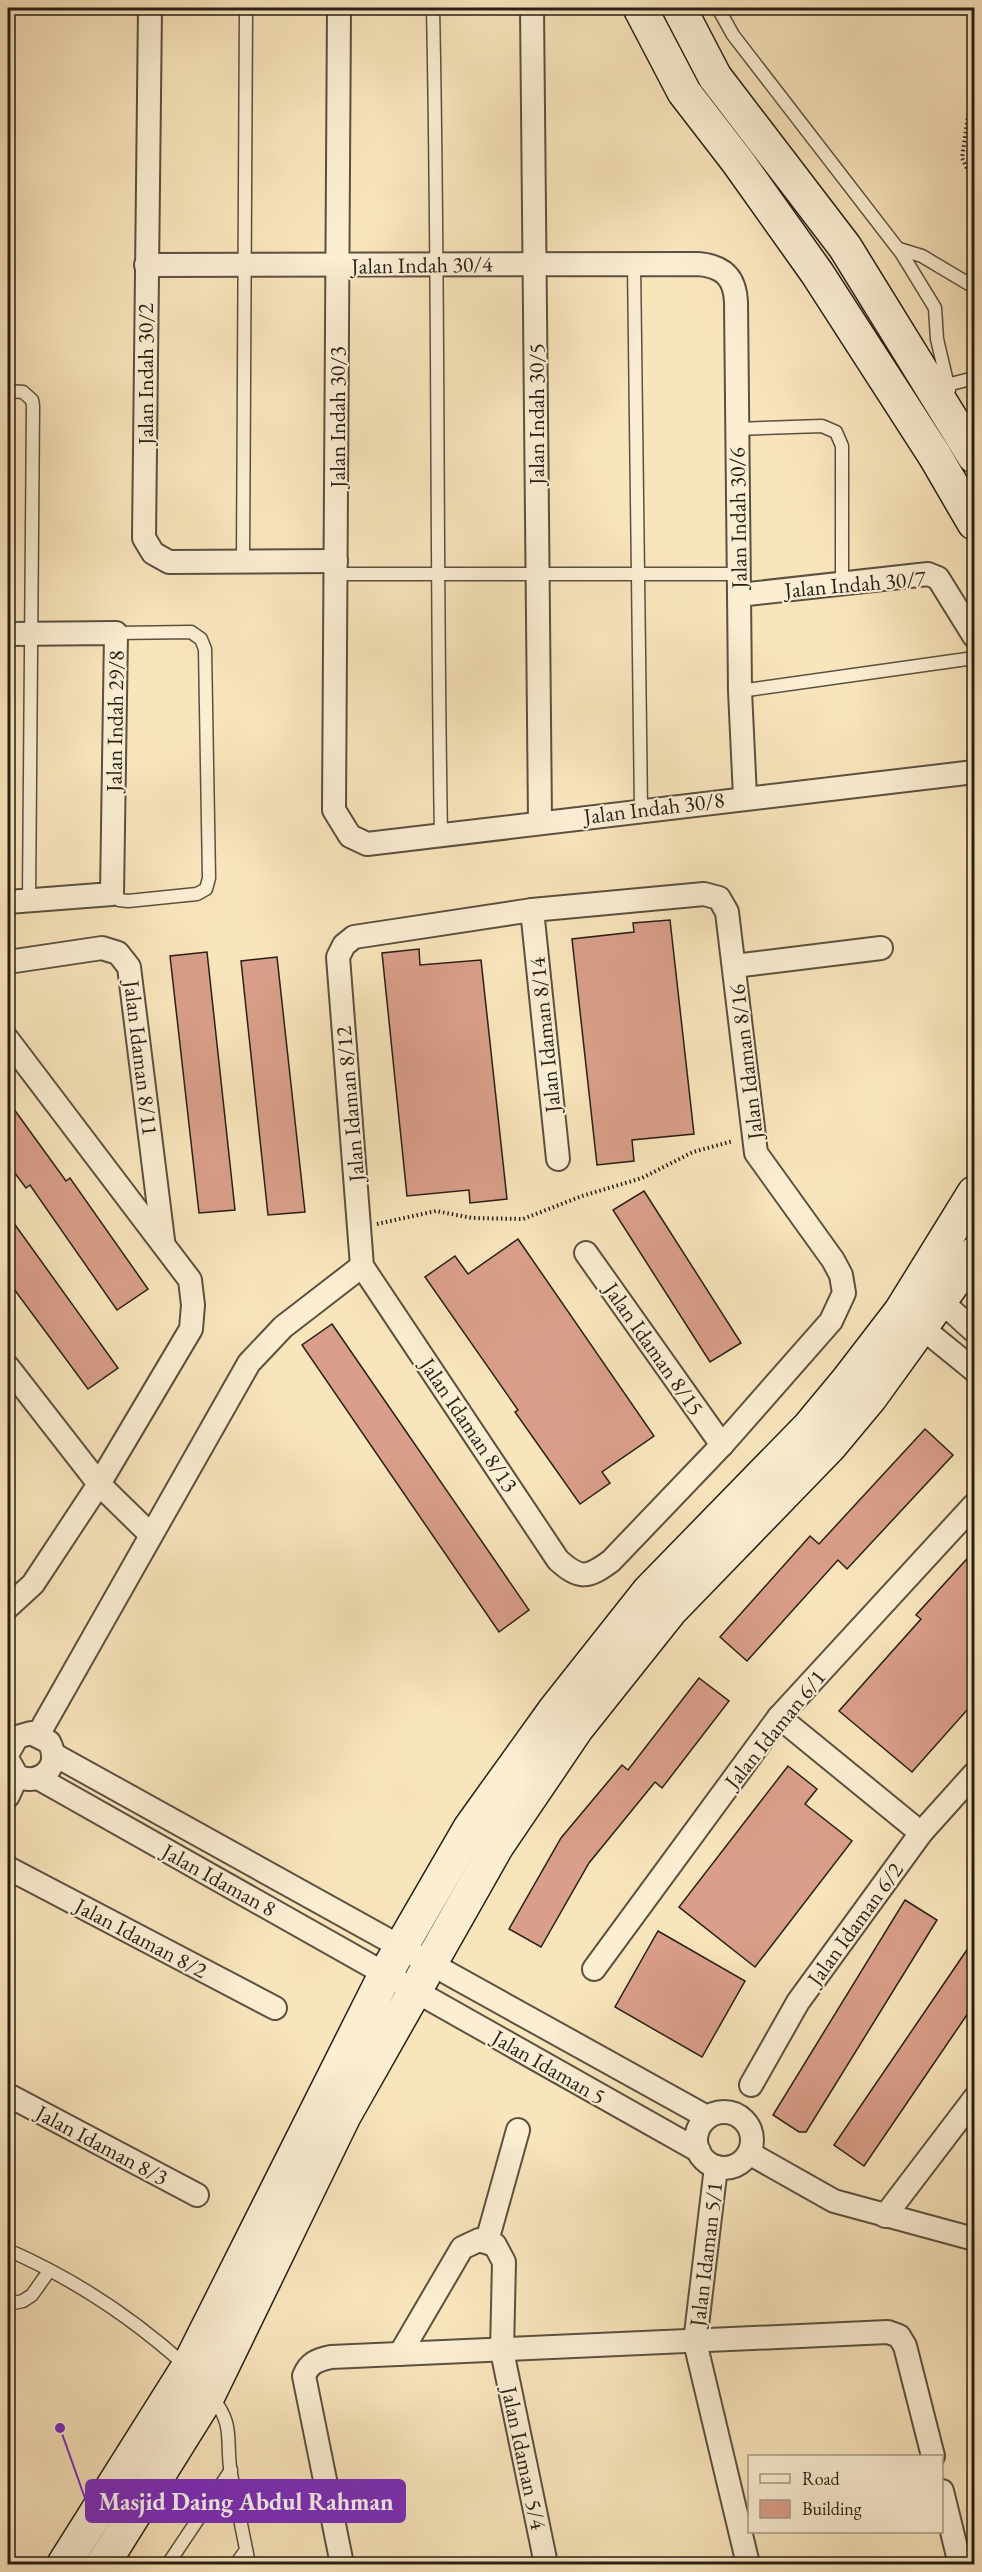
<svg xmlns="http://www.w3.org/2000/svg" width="982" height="2572" font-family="'EB Garamond',serif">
<rect width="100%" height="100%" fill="#f9e5bc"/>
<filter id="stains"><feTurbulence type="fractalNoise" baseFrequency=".00333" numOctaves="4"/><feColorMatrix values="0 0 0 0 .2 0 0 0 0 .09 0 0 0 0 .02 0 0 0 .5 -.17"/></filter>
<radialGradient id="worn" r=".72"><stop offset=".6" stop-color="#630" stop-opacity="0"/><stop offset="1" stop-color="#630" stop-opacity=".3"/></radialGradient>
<!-- building -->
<g fill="#da9f8a" stroke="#271f16" stroke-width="1.5">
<polygon points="670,920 694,1134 632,1140 634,1161 597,1165 572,939 634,932 633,923"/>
<polygon points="419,949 420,965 481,960 507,1199 470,1203 469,1190 407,1196 382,953"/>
<polygon points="207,952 235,1210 199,1213 170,956"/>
<polygon points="277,957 305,1212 268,1215 241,961"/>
<polygon points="8,1101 66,1181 70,1178 148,1289 117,1310 30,1185 26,1188 8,1164"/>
<polygon points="644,1191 741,1343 710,1362 613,1210"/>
<polygon points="8,1215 118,1368 88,1389 8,1281"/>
<polygon points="518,1239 654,1436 602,1472 610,1483 580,1504 515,1412 518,1410 425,1277 455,1256 468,1274"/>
<polygon points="332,1324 529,1610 499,1632 302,1345"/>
<polygon points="925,1429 953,1455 847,1569 838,1560 747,1661 720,1637 810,1536 819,1544"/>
<polygon points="975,1550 975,1701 912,1772 839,1711 921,1619 916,1615"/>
<polygon points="699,1678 729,1701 662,1788 655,1782 589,1863 541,1947 509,1929 561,1838 622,1765 628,1770"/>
<polygon points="788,1766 817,1789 805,1804 852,1841 755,1967 679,1907"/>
<polygon points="905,1900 937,1920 806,2132 799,2132 773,2115"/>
<polygon points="658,1931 745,1981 702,2057 615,2007"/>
<polygon points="975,1938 975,2003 864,2166 834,2145"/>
</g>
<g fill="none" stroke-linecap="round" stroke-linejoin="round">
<!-- lane casing -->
<g stroke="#5c5040" stroke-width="15">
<g id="lane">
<path d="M433 8C439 283 436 559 441 835"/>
<polyline points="718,8 733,35 902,254 935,308 937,339 949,390"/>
<polyline points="899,249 922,256 974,287"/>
<polyline points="634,264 641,810"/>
<polyline points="947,385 974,378"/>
<polyline points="8,391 23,392 32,400 33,406 29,900"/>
<polyline points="737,429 822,426 836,432 842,446 842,583"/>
<polyline points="243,561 246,8"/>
<polyline points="336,574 739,574"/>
<polyline points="740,691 974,658"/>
<polyline points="112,894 119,900 128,901 197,894 206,889 209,878 205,649 201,639 191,632 116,633"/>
<path d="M8 2250C72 2278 134 2319 186 2366"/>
<polyline points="8,2304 23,2301 32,2295 49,2271"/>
<path d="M211 2396C236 2426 225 2441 231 2474 237 2504 243 2534 249 2564"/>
<polyline points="168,2564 231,2470"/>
<polyline points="236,2564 246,2550"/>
</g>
</g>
<!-- street casing -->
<g stroke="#5c5040" stroke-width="26">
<g id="street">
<polyline points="150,8 144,538 153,553 169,562 336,561"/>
<polyline points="339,8 334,810 350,836 367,844 974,772"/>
<polyline points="532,8 540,821"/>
<path d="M146 265 698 264C723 266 735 277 736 302L740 691 745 797"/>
<polyline points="739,595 928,574 938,578 974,636"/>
<polyline points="8,634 116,633 112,894 8,902"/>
<path d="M704 894 719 898 727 912 756 1153 833 1260 841 1275 844 1293 831 1321 722 1445 611 1561C588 1578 580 1580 558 1560L362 1266 338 957 344 945 354 937 532 910Z"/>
<polyline points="532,910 558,1159"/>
<polyline points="8,962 102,948 118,953 129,967 163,1240"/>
<polyline points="734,966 881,948"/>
<polyline points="8,1040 190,1280 193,1305 191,1329 99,1484 33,1584 8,1607"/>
<polyline points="586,1253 722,1445"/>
<polyline points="930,1291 974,1331"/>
<polyline points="910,1318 974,1370"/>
<polyline points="8,1367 99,1484 151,1535"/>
<polyline points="779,1717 921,1833"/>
<polyline points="38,1735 249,1363 283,1327 362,1266"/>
<path d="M8 1753 17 1737 31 1733 49 1742C62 1766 41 1787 17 1776L8 1760"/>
<polyline points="53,1754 707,2117"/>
<polyline points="38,1778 699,2151"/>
<polyline points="8,1796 17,1776"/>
<polyline points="8,1868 275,2008"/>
<polyline points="594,1969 779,1717 974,1505"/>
<polyline points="751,2085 798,2002 921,1833 974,1774"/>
<polyline points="8,2095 197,2195"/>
<circle cx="724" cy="2140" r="28"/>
<polyline points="749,2153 834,2201 974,2239"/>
<polyline points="716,2167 695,2342 748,2564"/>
<polyline points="885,2216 974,2099"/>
<polyline points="487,2241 518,2130"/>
<polyline points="400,2354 462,2248 479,2240 495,2245 504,2262 502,2351 546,2564"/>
<polyline points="942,2491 960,2564"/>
<path d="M342 2564 304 2376C309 2363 317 2360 331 2357L888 2332 899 2336 905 2346 933 2456"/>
</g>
</g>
<!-- secondary casing -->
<g stroke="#271f16" stroke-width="36">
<g id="secondary">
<polyline points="640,8 684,92 738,162 817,273 935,456 974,523"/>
<polyline points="679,8 715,77 845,247 974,456"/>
<polyline points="64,2564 188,2367 386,1973 470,1828 554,1711 649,1591 809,1427 848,1380 901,1311 974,1193"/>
<polyline points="103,2564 209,2394 344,2116 497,1846 577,1728 671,1610 830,1446 870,1398 974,1254"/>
</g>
</g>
<!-- path -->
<g stroke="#271f16" stroke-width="4" stroke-dasharray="1.5 3" stroke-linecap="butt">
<polyline points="974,74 962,158 974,183"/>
<polyline points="377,1224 436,1211 472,1218 523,1219 582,1196 642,1178 693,1152 733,1141"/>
</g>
<!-- lane -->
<use href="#lane" stroke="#fbeed3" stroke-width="12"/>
<!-- street -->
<use href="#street" stroke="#fbeed3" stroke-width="22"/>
<!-- secondary -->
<use href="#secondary" stroke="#fbeed3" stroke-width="33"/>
</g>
<g text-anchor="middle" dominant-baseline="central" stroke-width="4.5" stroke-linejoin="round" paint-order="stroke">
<!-- street labels -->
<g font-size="22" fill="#271f16" stroke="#fbeed3">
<text transform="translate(422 265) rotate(-1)">Jalan Indah 30/4</text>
<text transform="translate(145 374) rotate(-90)">Jalan Indah 30/2</text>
<text transform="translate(536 414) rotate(-90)">Jalan Indah 30/5</text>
<text transform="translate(337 417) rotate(-90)">Jalan Indah 30/3</text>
<text transform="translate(738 518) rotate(-91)">Jalan Indah 30/6</text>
<text transform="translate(855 584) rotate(-5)">Jalan Indah 30/7</text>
<text transform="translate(115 721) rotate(-89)">Jalan Indah 29/8</text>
<text transform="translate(654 808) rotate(-7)">Jalan Indah 30/8</text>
<text transform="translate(545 1035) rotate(-96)">Jalan Idaman 8/14</text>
<text transform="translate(141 1058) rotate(83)">Jalan Idaman 8/11</text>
<text transform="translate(746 1062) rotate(-97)">Jalan Idaman 8/16</text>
<text transform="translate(350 1104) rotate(-95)">Jalan Idaman 8/12</text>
<text transform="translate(654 1349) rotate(55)">Jalan Idaman 8/15</text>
<text transform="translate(469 1425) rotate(56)">Jalan Idaman 8/13</text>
<text transform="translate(775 1729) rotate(-51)">Jalan Idaman 6/1</text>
<text transform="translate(219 1880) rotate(29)">Jalan Idaman 8</text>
<text transform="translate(855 1924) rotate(-54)">Jalan Idaman 6/2</text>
<text transform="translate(141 1938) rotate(28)">Jalan Idaman 8/2</text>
<text transform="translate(549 2067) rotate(30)">Jalan Idaman 5</text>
<text transform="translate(102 2145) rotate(28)">Jalan Idaman 8/3</text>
<text transform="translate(706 2254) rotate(-83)">Jalan Idaman 5/1</text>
<text transform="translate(524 2458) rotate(78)">Jalan Idaman 5/4</text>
</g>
</g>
<!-- callouts -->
<path fill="none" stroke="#7b2cbf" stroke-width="2" d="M60 2428L86 2501"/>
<circle fill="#7b2cbf" stroke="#fbeed3" stroke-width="2" cx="60" cy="2428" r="6"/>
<rect fill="#7b2cbf" stroke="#7b2cbf" stroke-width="2" x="86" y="2480" width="319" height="42" rx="6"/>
<g font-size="24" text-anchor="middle" font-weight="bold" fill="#fff">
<text x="246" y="2510">Masjid Daing Abdul Rahman</text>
</g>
<!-- margin -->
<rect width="982" height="2572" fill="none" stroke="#f9e5bc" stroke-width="30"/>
<rect x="9" y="9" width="964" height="2554" fill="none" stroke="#271f16" stroke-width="3"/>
<rect x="15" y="15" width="952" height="2542" fill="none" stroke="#271f16" stroke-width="1.5"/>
<!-- legend -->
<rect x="748" y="2455" width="195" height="78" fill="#fbeed3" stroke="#a69b87" stroke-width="1.5"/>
<rect x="760" y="2474" width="30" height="9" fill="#fbeed3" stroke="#a69b87" stroke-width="1.5"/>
<text x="802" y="2485" font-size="18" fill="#271f16">Road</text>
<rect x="760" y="2500" width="30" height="18" fill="#da9f8a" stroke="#a69b87" stroke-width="1.5"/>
<text x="802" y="2515" font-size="18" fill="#271f16">Building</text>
<rect width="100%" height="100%" filter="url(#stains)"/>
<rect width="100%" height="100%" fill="url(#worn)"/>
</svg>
